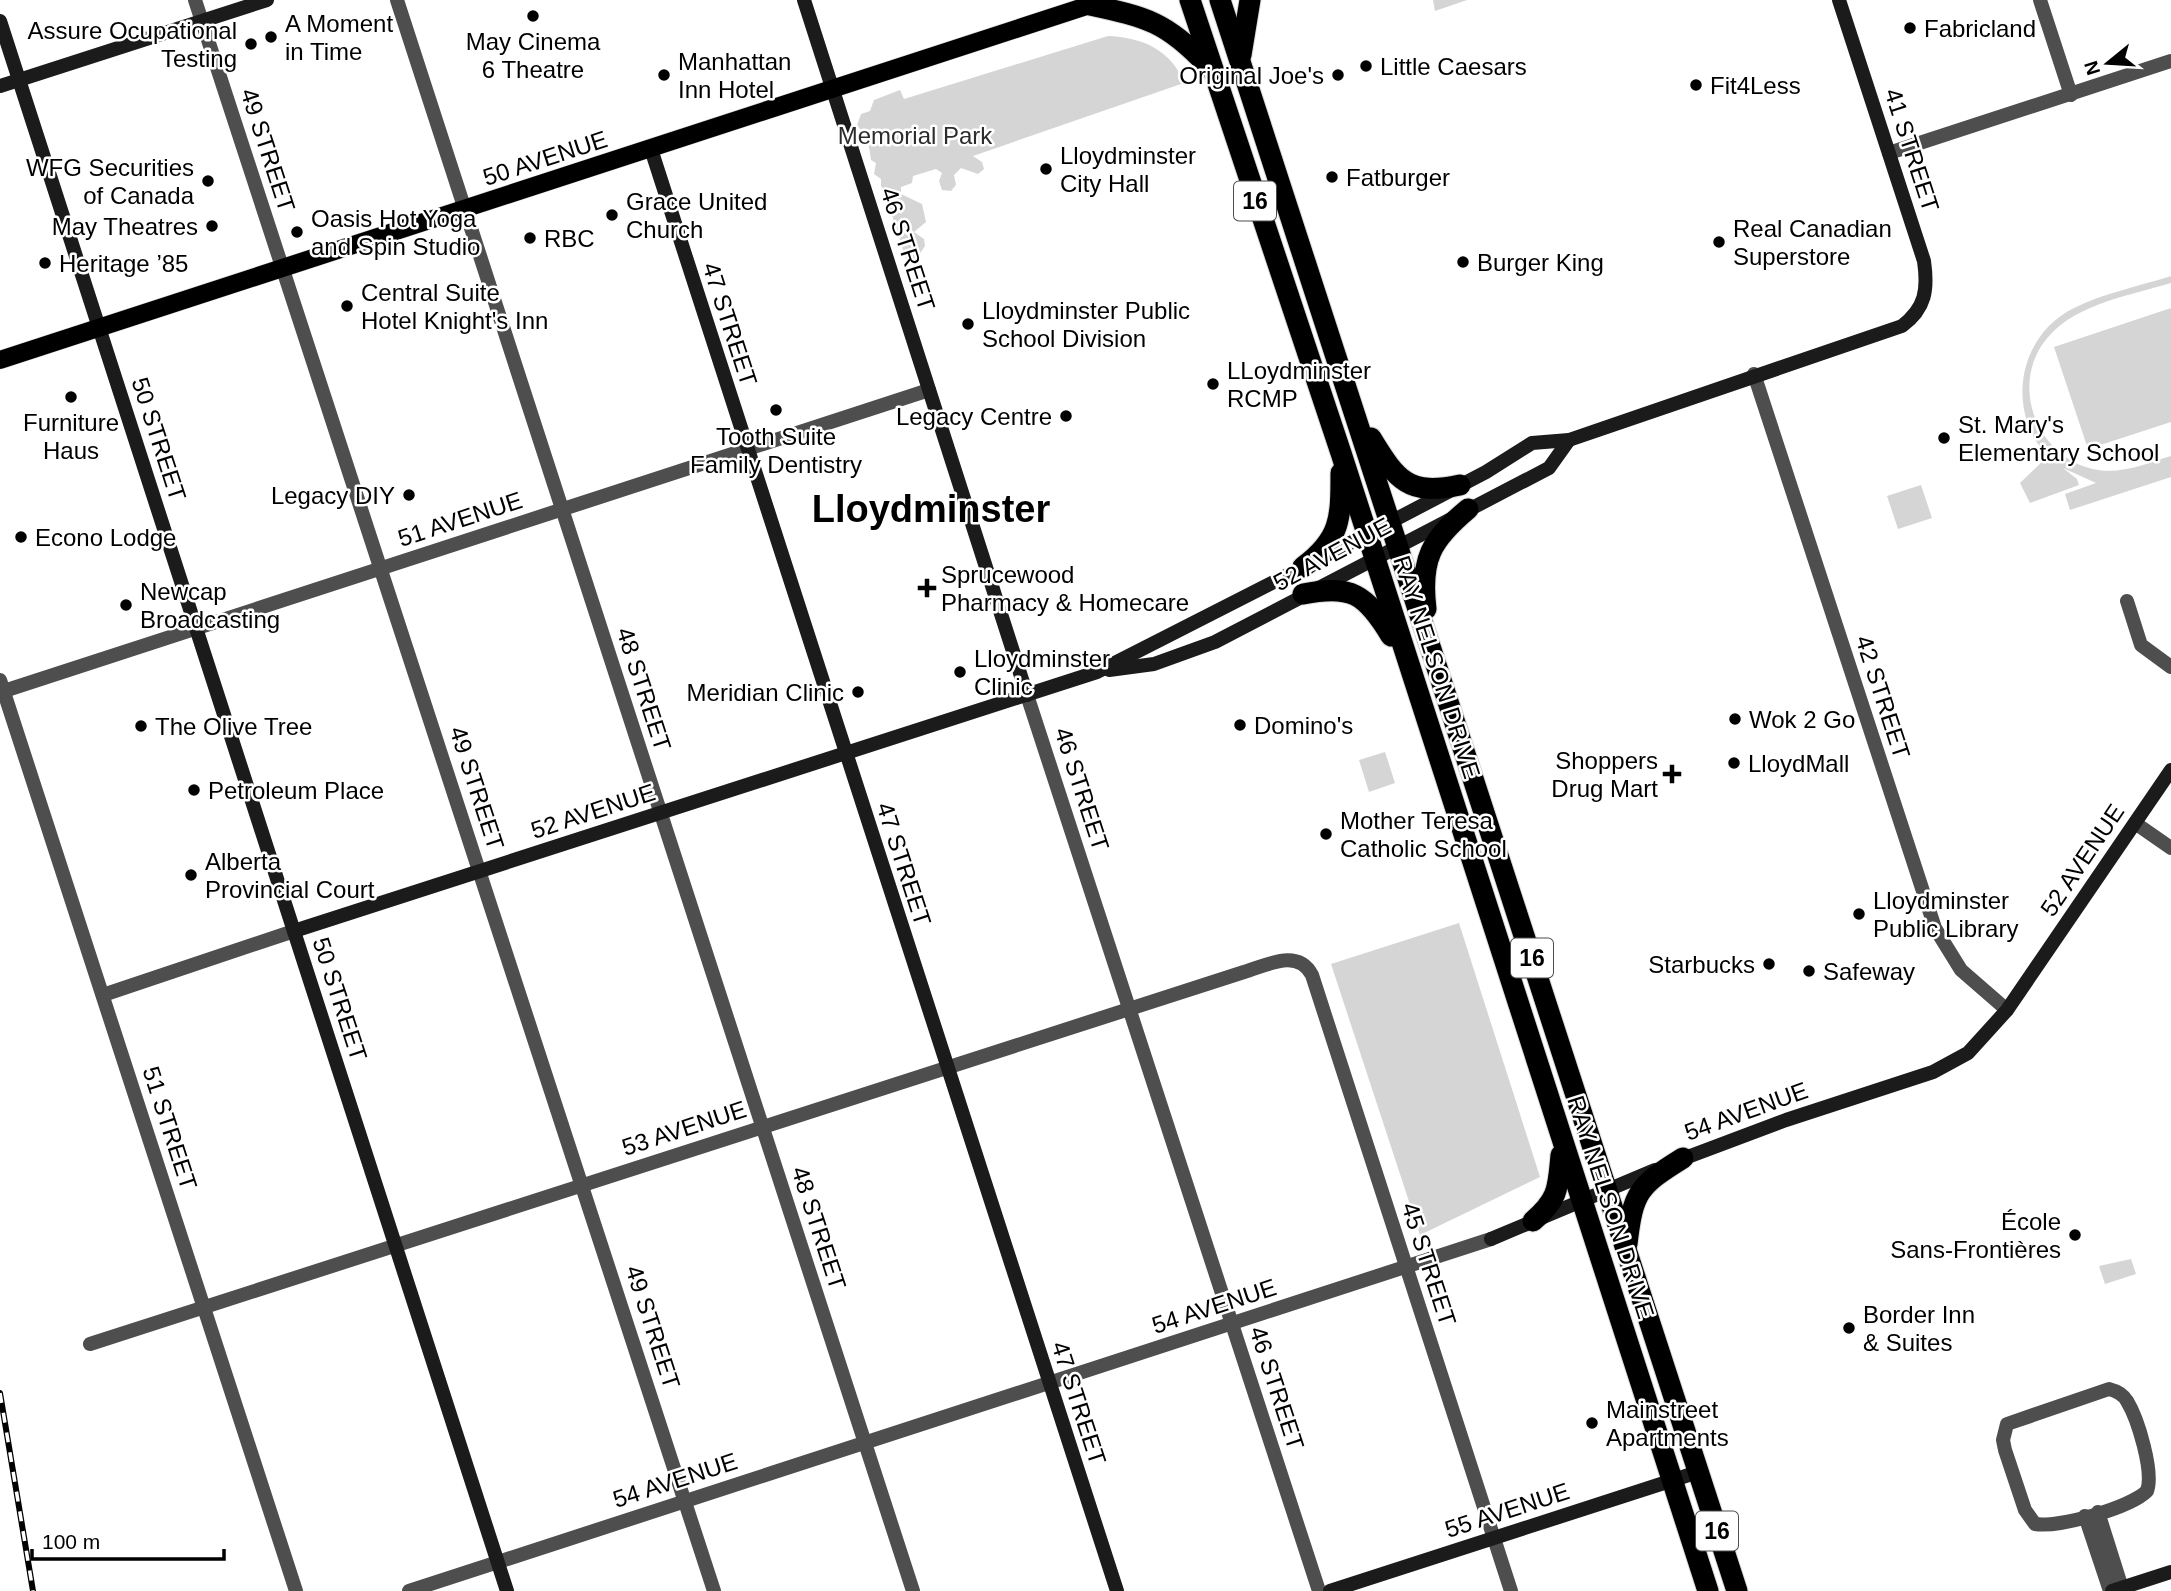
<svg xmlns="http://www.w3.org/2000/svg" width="2171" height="1591" font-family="Helvetica,sans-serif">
<rect width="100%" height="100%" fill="#fff"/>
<!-- green -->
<g fill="#d5d5d5">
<polygon points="1433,0 1467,0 1435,11"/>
<path d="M1108 36C1141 37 1172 50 1184 83L973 156 982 162 984 169 978 174 961 168 954 175 956 185 951 191 942 190 939 181 942 173 936 169 913 176 912 183 901 187V194L922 204 926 222 914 232 924 239 925 246 915 261 906 259 892 215 885 203 887 196 881 186V179L874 174 876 163 871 160 868 140 857 125 861 114 870 111 874 100 900 90 904 99Z"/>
<path d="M2171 276V283C2132 295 2079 303 2050 335 2006 382 2037 461 2098 470 2123 474 2148 463 2171 456V477L2070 510 2065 494 2096 483 2063 468 2077 479 2079 485 2030 503 2020 483 2046 458 2056 464C2005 422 2013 338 2074 308 2104 293 2140 286 2171 276Z"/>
<polygon points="2171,308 2171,422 2088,449 2054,347"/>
<polygon points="1921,485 1932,518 1898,529 1887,496"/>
<polygon points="1385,752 1395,783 1369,792 1359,760"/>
<polygon points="1459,923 1540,1177 1420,1235 1331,964"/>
<polygon points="2131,1259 2136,1274 2105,1284 2099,1266"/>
</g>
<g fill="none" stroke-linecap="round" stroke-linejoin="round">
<!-- primary casing -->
<g stroke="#dbdbdb" stroke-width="19">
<polyline id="primary" points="0,360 1102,1"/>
</g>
<!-- highway casing -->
<g stroke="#dbdbdb" stroke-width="23">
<g id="highway">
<polyline points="1190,0 1341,453 1708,1591"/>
<polyline points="1220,0 1737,1591"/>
<path d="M1090 5C1146 17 1167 22 1207 65"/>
<polyline points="1241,55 1250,0"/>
<path d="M1371 438C1397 481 1409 496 1460 485"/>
<path d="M1303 567C1341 539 1341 518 1341 473"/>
<path d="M1303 594C1351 584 1366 594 1391 636"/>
<path d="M1426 609C1420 559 1431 540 1468 509"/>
<path d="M1533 1221C1559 1199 1558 1187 1561 1155"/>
<path d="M1627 1244C1633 1192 1638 1186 1683 1158"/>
</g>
</g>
<!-- street -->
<g stroke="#4e4e4e" stroke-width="14">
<polyline points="195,0 714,1591"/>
<polyline points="397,0 913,1591"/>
<polyline points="2040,0 2071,95"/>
<polyline points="1889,153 2171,61"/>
<polyline points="1754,374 1935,928 1961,970 2007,1010"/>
<polyline points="2127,601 2141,645 2171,667"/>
<polyline points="0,680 296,1591"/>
<polyline points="4,691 929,390"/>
<polyline points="1027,695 1319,1591"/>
<polyline points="2135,823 2171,848"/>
<polyline points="103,995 294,931"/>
<path d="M90 1344 1244 972C1267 965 1298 948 1312 975L1511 1591"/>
<path d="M2109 1389C2117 1391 2123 1394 2127 1401 2138 1419 2154 1472 2147 1491 2130 1508 2058 1528 2035 1524L2025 1510 2005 1450 2003 1440 2007 1424Z"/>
<polyline points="2098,1512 2122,1588"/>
<polyline points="2085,1516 2110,1591"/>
<polyline points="409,1591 1491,1239"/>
</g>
<!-- secondary -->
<g stroke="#1b1b1b" stroke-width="14">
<polyline points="804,0 1027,695"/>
<polyline points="0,21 507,1591"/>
<polyline points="0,86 267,0"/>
<polyline points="651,149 1117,1591"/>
<polyline points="1109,670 1154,664 1215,642 1549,468 1569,440"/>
<path d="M294 931 1097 672 1358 539 1486 472 1532 443 1569 440 1902 326C1926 308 1928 289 1924 261L1839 0"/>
<polyline points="1677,1161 1786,1120 1933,1072 1968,1053 2007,1010 2171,770"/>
<polyline points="1491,1239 1655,1170"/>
<polyline points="1330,1591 1698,1472"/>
<polyline points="2112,1591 2171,1572"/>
</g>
<!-- primary -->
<use href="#primary" stroke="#000" stroke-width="18"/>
<!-- highway -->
<use href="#highway" stroke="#000" stroke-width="21"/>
<!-- rail casing -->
<g stroke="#000" stroke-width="6">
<polyline id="rail" points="0,1393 33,1591"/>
</g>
<!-- rail -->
<use href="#rail" stroke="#fff" stroke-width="3.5" stroke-dasharray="10" stroke-linecap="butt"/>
</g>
<!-- markers -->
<g fill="#000" stroke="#fff" stroke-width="2.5">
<circle cx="533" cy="16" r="7"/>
<circle cx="1910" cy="28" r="7"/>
<circle cx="271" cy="37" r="7"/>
<circle cx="251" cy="44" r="7"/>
<circle cx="1366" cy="66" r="7"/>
<circle cx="664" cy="75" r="7"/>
<circle cx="1338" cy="75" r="7"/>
<circle cx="1696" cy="85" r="7"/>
<circle cx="1046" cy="169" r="7"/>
<circle cx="1332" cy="177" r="7"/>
<circle cx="208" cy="181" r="7"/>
<circle cx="612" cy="215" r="7"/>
<circle cx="212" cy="226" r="7"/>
<circle cx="297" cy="232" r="7"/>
<circle cx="530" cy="238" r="7"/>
<circle cx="1719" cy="242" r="7"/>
<circle cx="1463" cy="262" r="7"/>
<circle cx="45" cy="263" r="7"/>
<circle cx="347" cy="306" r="7"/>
<circle cx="968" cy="324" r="7"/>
<circle cx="1213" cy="384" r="7"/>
<circle cx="71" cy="397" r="7"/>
<circle cx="776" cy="410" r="7"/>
<circle cx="1066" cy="416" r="7"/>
<circle cx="1944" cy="438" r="7"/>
<circle cx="409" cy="495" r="7"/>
<circle cx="21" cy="537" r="7"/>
<path d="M923.5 577.5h7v7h7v7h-7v7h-7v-7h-7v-7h7z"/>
<circle cx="126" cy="605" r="7"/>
<circle cx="960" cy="672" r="7"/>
<circle cx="858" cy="692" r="7"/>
<circle cx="1735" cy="719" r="7"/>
<circle cx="1240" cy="725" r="7"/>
<circle cx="141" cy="726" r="7"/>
<circle cx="1734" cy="763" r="7"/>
<path d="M1668.5 763.5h7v7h7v7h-7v7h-7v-7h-7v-7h7z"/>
<circle cx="194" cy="790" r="7"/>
<circle cx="1326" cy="834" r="7"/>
<circle cx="191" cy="875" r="7"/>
<circle cx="1859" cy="914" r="7"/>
<circle cx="1769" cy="964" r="7"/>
<circle cx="1809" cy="971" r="7"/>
<circle cx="2075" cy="1235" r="7"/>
<circle cx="1849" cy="1328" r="7"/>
<circle cx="1592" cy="1423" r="7"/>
</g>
<g text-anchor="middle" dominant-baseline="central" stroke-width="5" stroke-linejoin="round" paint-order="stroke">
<!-- shield labels -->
<g fill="#fff" stroke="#4c4c4c" stroke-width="2">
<rect x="1234" y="181.5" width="42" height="39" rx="5"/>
<rect x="1511" y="938.5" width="42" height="39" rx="5"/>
<rect x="1696" y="1511.5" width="42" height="39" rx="5"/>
</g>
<g font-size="23" font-weight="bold" fill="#000">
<text x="1255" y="201">16</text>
<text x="1532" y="958">16</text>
<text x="1717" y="1531">16</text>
</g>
<!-- poi labels -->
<g font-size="24" fill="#000" stroke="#fff" text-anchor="start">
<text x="285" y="23">A Moment<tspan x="285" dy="28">in Time</tspan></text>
<text x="1924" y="28">Fabricland</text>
<text x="237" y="30" text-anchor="end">Assure Ocupational<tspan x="237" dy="28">Testing</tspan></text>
<text x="533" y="41" text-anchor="middle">May Cinema<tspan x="533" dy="28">6 Theatre</tspan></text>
<text x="678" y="61">Manhattan<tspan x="678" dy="28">Inn Hotel</tspan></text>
<text x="1380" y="66">Little Caesars</text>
<text x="1324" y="75" text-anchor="end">Original Joe's</text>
<text x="1710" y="85">Fit4Less</text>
<text x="1060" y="155">Lloydminster<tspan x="1060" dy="28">City Hall</tspan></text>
<text x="194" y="167" text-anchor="end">WFG Securities<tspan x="194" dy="28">of Canada</tspan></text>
<text x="1346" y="177">Fatburger</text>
<text x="626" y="201">Grace United<tspan x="626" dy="28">Church</tspan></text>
<text x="311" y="218">Oasis Hot Yoga<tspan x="311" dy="28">and Spin Studio</tspan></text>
<text x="198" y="226" text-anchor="end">May Theatres</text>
<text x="1733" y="228">Real Canadian<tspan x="1733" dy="28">Superstore</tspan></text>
<text x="544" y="238">RBC</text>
<text x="1477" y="262">Burger King</text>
<text x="59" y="263">Heritage ’85</text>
<text x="361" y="292">Central Suite<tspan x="361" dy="28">Hotel Knight's Inn</tspan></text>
<text x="982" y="310">Lloydminster Public<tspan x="982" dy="28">School Division</tspan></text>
<text x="1227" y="370">LLoydminster<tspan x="1227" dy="28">RCMP</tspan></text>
<text x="1052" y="416" text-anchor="end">Legacy Centre</text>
<text x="71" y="422" text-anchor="middle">Furniture<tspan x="71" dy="28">Haus</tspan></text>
<text x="1958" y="424">St. Mary's<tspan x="1958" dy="28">Elementary School</tspan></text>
<text x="776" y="436" text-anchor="middle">Tooth Suite<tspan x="776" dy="28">Family Dentistry</tspan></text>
<text x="395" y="495" text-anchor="end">Legacy DIY</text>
<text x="35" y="537">Econo Lodge</text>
<text x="941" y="574">Sprucewood<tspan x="941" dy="28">Pharmacy &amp; Homecare</tspan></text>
<text x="140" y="591">Newcap<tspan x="140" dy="28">Broadcasting</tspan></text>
<text x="974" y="658">Lloydminster<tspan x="974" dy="28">Clinic</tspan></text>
<text x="844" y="692" text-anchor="end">Meridian Clinic</text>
<text x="1749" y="719">Wok 2 Go</text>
<text x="1254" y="725">Domino's</text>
<text x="155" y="726">The Olive Tree</text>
<text x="1658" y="760" text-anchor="end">Shoppers<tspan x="1658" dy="28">Drug Mart</tspan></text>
<text x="1748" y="763">LloydMall</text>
<text x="208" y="790">Petroleum Place</text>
<text x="1340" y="820">Mother Teresa<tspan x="1340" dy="28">Catholic School</tspan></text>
<text x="205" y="861">Alberta<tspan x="205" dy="28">Provincial Court</tspan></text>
<text x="1873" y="900">Lloydminster<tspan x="1873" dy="28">Public Library</tspan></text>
<text x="1755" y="964" text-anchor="end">Starbucks</text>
<text x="1823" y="971">Safeway</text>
<text x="2061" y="1221" text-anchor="end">École<tspan x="2061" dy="28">Sans-Frontières</tspan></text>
<text x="1863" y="1314">Border Inn<tspan x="1863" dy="28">&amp; Suites</tspan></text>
<text x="1606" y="1409">Mainstreet<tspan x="1606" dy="28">Apartments</tspan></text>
</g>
<!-- park labels -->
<g font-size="24" fill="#2c2c2c" stroke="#fff">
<text x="915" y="135">Memorial Park</text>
</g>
<!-- street labels -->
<g font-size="24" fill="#000" stroke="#fff">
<text transform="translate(268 150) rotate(72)">49 STREET</text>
<text transform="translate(1912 150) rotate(72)">41 STREET</text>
<text transform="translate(545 158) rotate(-18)">50 AVENUE</text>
<text transform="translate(908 249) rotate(72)">46 STREET</text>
<text transform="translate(730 324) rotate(72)">47 STREET</text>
<text transform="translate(159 439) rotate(72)">50 STREET</text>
<text transform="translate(460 519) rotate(-18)">51 AVENUE</text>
<text transform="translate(1332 554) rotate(-28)">52 AVENUE</text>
<text transform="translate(1437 667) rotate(72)">RAY NELSON DRIVE</text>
<text transform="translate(644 689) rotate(72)">48 STREET</text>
<text transform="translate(1883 697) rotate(72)">42 STREET</text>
<text transform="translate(477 788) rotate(72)">49 STREET</text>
<text transform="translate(1082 789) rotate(72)">46 STREET</text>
<text transform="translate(593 811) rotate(-18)">52 AVENUE</text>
<text transform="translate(2082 860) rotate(-56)">52 AVENUE</text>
<text transform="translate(904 864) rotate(72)">47 STREET</text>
<text transform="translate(340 999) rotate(72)">50 STREET</text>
<text transform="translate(1746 1111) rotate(-20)">54 AVENUE</text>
<text transform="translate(170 1128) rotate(72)">51 STREET</text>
<text transform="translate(684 1128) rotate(-18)">53 AVENUE</text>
<text transform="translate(1611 1207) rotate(72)">RAY NELSON DRIVE</text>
<text transform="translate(819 1228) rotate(72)">48 STREET</text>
<text transform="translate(1429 1264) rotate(72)">45 STREET</text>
<text transform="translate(1214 1306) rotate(-18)">54 AVENUE</text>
<text transform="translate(653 1327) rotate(72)">49 STREET</text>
<text transform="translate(1277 1388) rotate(72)">46 STREET</text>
<text transform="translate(1079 1403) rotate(72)">47 STREET</text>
<text transform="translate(675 1480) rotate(-18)">54 AVENUE</text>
<text transform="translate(1507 1510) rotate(-18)">55 AVENUE</text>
</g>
<!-- town labels -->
<g font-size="38" font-weight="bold" fill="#000" stroke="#fff">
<text x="931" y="509">Lloydminster</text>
</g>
</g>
<!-- north arrow -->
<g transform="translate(2108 63) rotate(252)" stroke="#ffffff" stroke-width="5" paint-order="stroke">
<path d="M0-5L12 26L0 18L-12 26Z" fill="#000000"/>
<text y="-10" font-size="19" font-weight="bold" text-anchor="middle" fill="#000000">N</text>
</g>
<!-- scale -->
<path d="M32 1549v10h192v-10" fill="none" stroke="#000000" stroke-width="3.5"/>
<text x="42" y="1549" font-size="21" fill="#000000" stroke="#ffffff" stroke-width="5" paint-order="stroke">100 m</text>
</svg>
